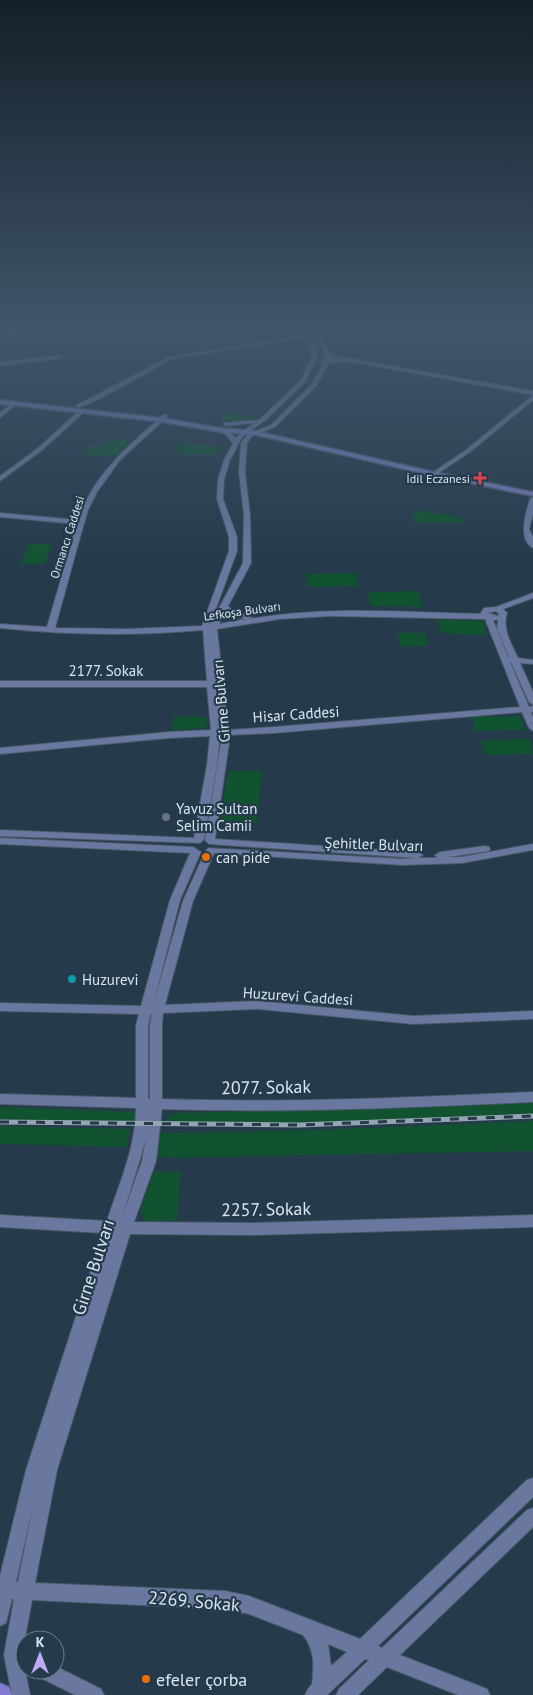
<svg xmlns="http://www.w3.org/2000/svg" width="533" height="1695" font-family="'PT Sans',sans-serif">
<rect width="100%" height="100%" fill="#253a4a"/>
<!-- green -->
<g fill="#115331">
<polygon points="228,413 260,418 248,423 217,421"/>
<polygon points="109,439 131,441 116,457 81,454 89,446 101,447"/>
<polygon points="172,443 218,447 220,448 219,454 181,454 177,452 179,445"/>
<polygon points="416,510 461,517 462,523 411,522"/>
<polygon points="30,544 52,544 44,564 20,564"/>
<polygon points="356,573 358,586 307,587 306,574"/>
<polygon points="419,591 423,607 371,606 368,592"/>
<polygon points="440,619 480,621 483,622 487,633 482,635 441,633 439,631 438,621"/>
<polygon points="397,633 425,633 428,646 401,647"/>
<polygon points="173,716 205,717 208,720 207,726 202,728 172,731"/>
<polygon points="520,716 525,730 476,731 472,717"/>
<polygon points="530,739 533,754 485,755 481,740"/>
<polygon points="228,771 259,771 262,773 257,823 226,825 220,821"/>
<polygon points="533,1103 533,1114 299,1123 165,1123 169,1115 177,1113 414,1108"/>
<polygon points="0,1107 136,1112 139,1123 0,1119"/>
<polygon points="533,1121 533,1151 168,1158 157,1155 153,1145 154,1137 161,1133 316,1130"/>
<polygon points="0,1126 130,1129 126,1147 0,1144"/>
<polygon points="154,1171 181,1172 177,1220 147,1222 140,1212"/>
</g>
<g fill="none" stroke-linecap="round" stroke-linejoin="round">
<!-- stream -->
<g stroke="#016b86" stroke-width="1">
<polyline points="69,358 143,329"/>
<polyline points="0,366 61,360"/>
</g>
<!-- secondary casing -->
<g stroke="#465866" stroke-width="2">
<g id="secondary">
<polygon points="36,329 52,329 0,336 0,332"/>
<path d="M309 334 315 338 318 355 305 382 267 419 242 437 230 460 224 480 223 499 237 537V551L210 625 243 563 244 515 239 472 241 443 248 434 271 425 312 384 323 364 319 362 325 360V357L319 355 325 353 317 337H321L331 355 533 391V395L352 362 329 363 316 386 275 427 252 436 247 443 245 472 250 515 251 563 228 606 234 612 250 615 251 617 249 619C326 606 403 612 480 614L484 608 496 607 533 593V598L503 609 507 613C502 629 511 643 518 658L533 660V664L520 663 533 692V705L529 702 511 662H510L529 707 533 706V712H531L533 717V731L529 728 522 712 274 733 229 735V743L215 839 418 852 423 855 418 858H437L435 855 440 852 485 846 489 847 490 849 489 851 448 857H462L533 844V850L462 863 402 865 214 853 193 901 165 1005 258 1001 413 1016 533 1011V1019L413 1024 258 1009 163 1013 162 1025V1099C286 1103 410 1098 533 1092V1102C409 1108 285 1113 162 1109L156 1161 134 1222 252 1223 533 1215V1227L252 1235 130 1234 57 1470 35 1583 225 1591 249 1596 360 1639 527 1480 533 1478V1497L378 1646 382 1648 527 1510 533 1508V1527L400 1655 487 1689 490 1695H458L387 1667 358 1695H336L339 1689 369 1660 365 1659 327 1695H305L308 1689 312 1684C314 1666 315 1650 303 1635L249 1614 225 1609 32 1600 22 1655 30 1695H12L4 1655 14 1599H12L6 1623 0 1626V1576L26 1470 103 1233 0 1227V1215L107 1221C119 1184 136 1147 136 1108L0 1104V1094L136 1098V1025L139 1014 0 1011V1003L141 1006 170 900 190 853 0 844V838L193 847 201 852 180 900 153 1005 183 901 205 852 208 848 402 859 417 858 209 844 205 840 221 743 220 735 217 765 204 839 200 843 0 836V830L194 838 207 765 210 736 169 738 0 754V748L169 732 211 730 207 687H0V681H207L203 630C135 636 67 635 0 628V624L47 627 77 524 0 517V513L78 520C93 475 129 445 163 415H167V417L120 460 97 492 88 510 79 541 55 628 128 629 202 626 229 551V537L217 499 218 480 224 460 233 443 226 435 217 430 222 429 230 433 236 438 238 435 254 423 226 426 224 425V423L259 420 301 380 312 355 310 337 172 359 97 400 80 407 75 406 169 357ZM496 611 499 614 498 616 488 613ZM225 612 228 616 246 619 219 624ZM329 616 485 619 520 707 274 727 228 730 217 629 280 619ZM493 620H498L497 629 509 657H508ZM151 1014H152L150 1025V1099H148V1025ZM146 1138 142 1161 122 1217 141 1156ZM34 1500 18 1582H16ZM328 1644 347 1652 331 1666Z"/>
<polygon points="60,355 62,356 62,358 0,366 0,362"/>
<polygon points="533,395 533,400 470,452 436,475 432,475 432,473 466,450"/>
<polygon points="13,402 18,403 0,418 0,413"/>
<polygon points="80,410 85,411 41,451 0,481 0,476 37,449"/>
<path d="M533 497V514L529 529 533 537V548C517 539 526 513 530 499Z"/>
<polygon points="55,1666 101,1689 104,1695 75,1695 37,1676 34,1670 55,1670"/>
</g>
</g>
<!-- primary casing -->
<g stroke="#465866" stroke-width="3">
<polygon id="primary" points="0,400 162,418 220,428 256,431 434,472 533,492 533,496 434,476 256,435 220,432 162,422 0,404"/>
</g>
<!-- highway casing -->
<g stroke="#465866" stroke-width="3">
<polygon id="highway" points="0,1683 9,1687 12,1695 0,1695"/>
</g>
<!-- secondary -->
<use href="#secondary" fill="#6a78a0" fill-rule="evenodd"/>
<!-- primary -->
<use href="#primary" fill="#7479b6" fill-rule="evenodd"/>
<!-- highway -->
<use href="#highway" fill="#817bd4" fill-rule="evenodd"/>
<!-- rail casing -->
<g stroke="#94a4b0" stroke-width="5">
<polyline id="rail" points="0,1122 299,1125 533,1116"/>
</g>
<!-- rail -->
<use href="#rail" stroke="#253a4a" stroke-width="3" stroke-dasharray="9" stroke-linecap="butt"/>
</g>
<!-- sky -->
<linearGradient id="sky" x2="0" y2="1"><stop stop-color="#142029"/><stop offset="0.58" stop-color="#40556b"/><stop offset="1" stop-color="#40556b" stop-opacity="0"/></linearGradient>
<rect width="533" height="566" fill="url(#sky)"/>
<!-- markers -->
<path fill="#e0444e" stroke="#253a4a" stroke-width="2" d="M477.5 470.5h5v5h5v5h-5v5h-5v-5h-5v-5h5z"/>
<circle fill="#6b7280" stroke="#253a4a" stroke-width="2" cx="166" cy="817" r="5"/>
<g fill="#e8710a" stroke="#253a4a" stroke-width="2">
<circle cx="206" cy="857" r="5"/>
<circle cx="146" cy="1679" r="5"/>
</g>
<circle fill="#0f9aa8" stroke="#253a4a" stroke-width="2" cx="72" cy="979" r="5"/>
<g text-anchor="middle" dominant-baseline="central" stroke-width="4.5" stroke-linejoin="round" paint-order="stroke">
<!-- far-poi labels -->
<g font-size="12" fill="#d9e6f0" stroke="#253a4a" text-anchor="end">
<text x="470" y="478">İdil Eczanesi</text>
</g>
<!-- far-street labels -->
<g font-size="12" fill="#d9e6f0" stroke="#253a4a">
<text transform="translate(67 537) rotate(-72)">Ormancı Caddesi</text>
<text transform="translate(242 611) rotate(-8)">Lefkoşa Bulvarı</text>
</g>
<!-- street labels -->
<g font-size="15" fill="#d9e6f0" stroke="#253a4a">
<text x="106" y="670">2177. Sokak</text>
<text transform="translate(221 701) rotate(-95)">Girne Bulvarı</text>
<text transform="translate(296 714) rotate(-4)">Hisar Caddesi</text>
<text transform="translate(374 844) rotate(2)">Şehitler Bulvarı</text>
<text transform="translate(298 996) rotate(4)">Huzurevi Caddesi</text>
</g>
<!-- poi labels -->
<g font-size="15" fill="#d9e6f0" stroke="#253a4a" text-anchor="start">
<text x="176" y="808">Yavuz Sultan<tspan x="176" dy="17">Selim Camii</tspan></text>
<text x="216" y="857">can pide</text>
<text x="82" y="979">Huzurevi</text>
</g>
<!-- near-street labels -->
<g font-size="18" fill="#d9e6f0" stroke="#253a4a">
<text transform="translate(266 1087) rotate(-1)">2077. Sokak</text>
<text transform="translate(266 1209) rotate(-1)">2257. Sokak</text>
<text transform="translate(93 1267) rotate(-72)">Girne Bulvarı</text>
<text transform="translate(194 1601) rotate(5)">2269. Sokak</text>
</g>
<!-- near-poi labels -->
<g font-size="18" fill="#d9e6f0" stroke="#253a4a" text-anchor="start">
<text x="156" y="1679">efeler çorba</text>
</g>
</g>
<!-- north arrow -->
<g transform="translate(40 1655)"><circle r="24" fill="#253a4a" stroke="#6d7f8c"/>
<path d="M0-4L9 19L0 12L-9 19Z" fill="#bda9f5"/>
<text y="-8" font-size="14" font-weight="bold" text-anchor="middle" fill="#d9e6f0">K</text>
</g>
</svg>
